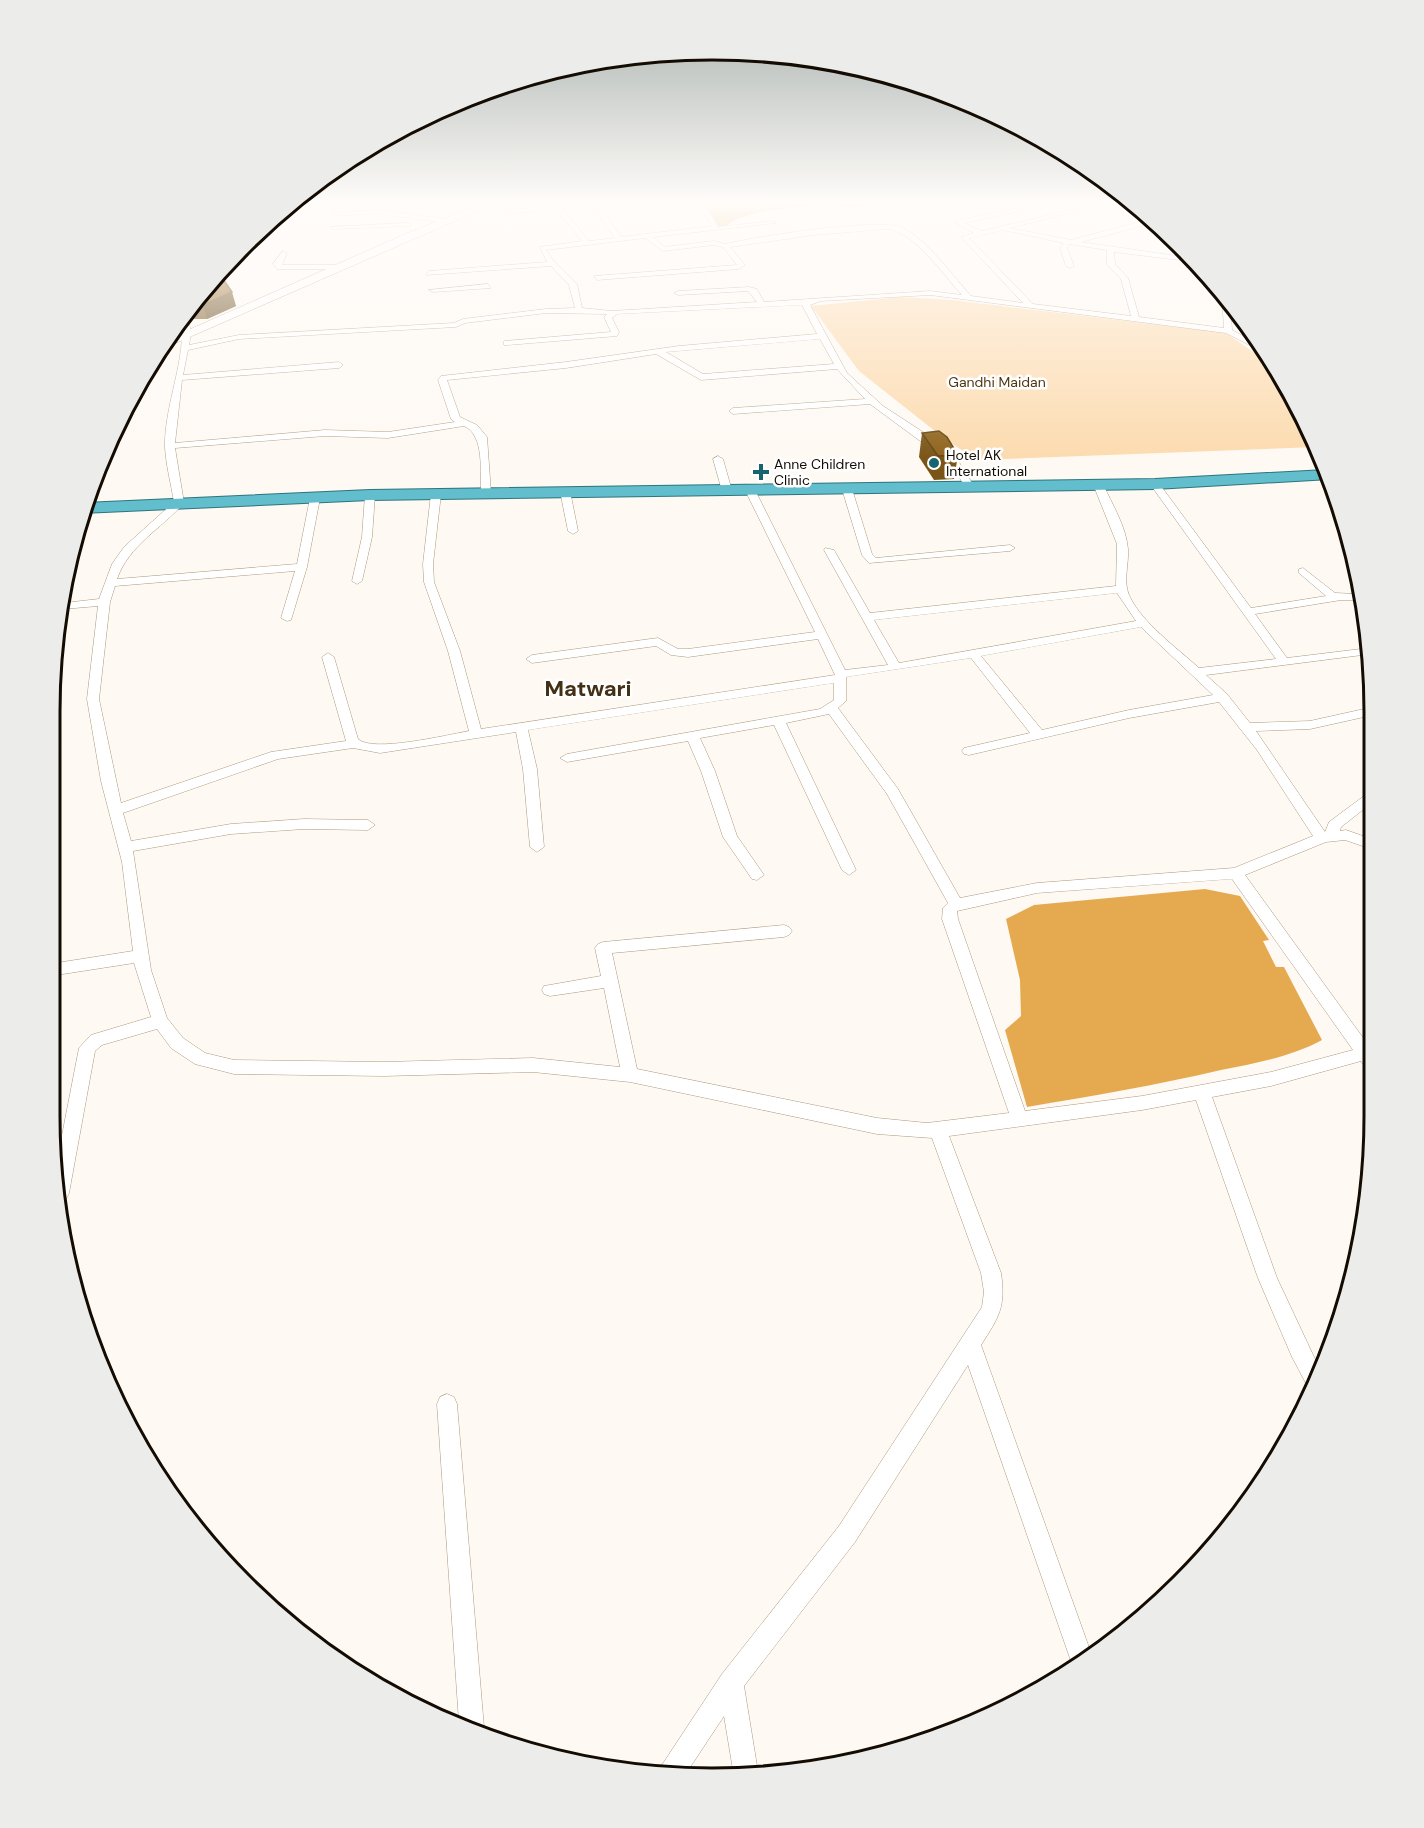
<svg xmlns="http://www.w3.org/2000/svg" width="1424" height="1828" font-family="'DM Sans',sans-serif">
<rect width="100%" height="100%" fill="#fef9f3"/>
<!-- green -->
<polygon fill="#fcdbaf" points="901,297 952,300 1226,333 1276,368 1286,380 1316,447 977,460 945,439 859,371 811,306"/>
<!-- water -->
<g fill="#e5a950">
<path d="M704 203H863L868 204C860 206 852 208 844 207 840 206 836 204 831 204 810 205 738 211 727 226L719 227Z"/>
<path d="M1205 889 1240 896 1269 940 1263 941 1276 967H1284L1322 1040C1291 1057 1255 1063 1221 1070 1157 1085 1092 1096 1027 1107L1005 1030 1021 1016 1020 980 1006 919 1034 905Z"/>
</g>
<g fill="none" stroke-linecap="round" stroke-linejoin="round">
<!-- minor casing -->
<g stroke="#af987b" stroke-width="1">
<g id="minor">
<path d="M487 203 514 209 598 203 621 237 712 226 697 203H703L718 227 773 221 776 223 653 237 664 247 714 241 725 244C755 237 879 217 903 228 927 240 953 276 971 296L1023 303 961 237 974 233 955 223V221L1044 203H1056L964 223 982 231 1100 203H1111L1009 228 1071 240 1150 219 1154 223 1081 242 1191 258 1196 262 1114 252 1115 264 1128 278 1139 317 1224 328 1222 297 1224 295 1230 303 1232 330 1261 346 1267 354 1226 333 930 295 821 301 810 305 847 373 883 406 926 434 957 459 974 486 969 489 966 488 950 463 870 404 733 414 729 411 733 408 865 399 837 369 701 380 656 354 566 368 447 380 460 417 477 425 487 437 491 493 486 496 481 493C480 473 485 435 464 426L388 438 325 436 175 448 184 503C161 529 129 545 117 579L297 564 310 498 315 495 320 498 307 567 291 620 287 621 281 618 295 571 115 586 110 602 99 699 121 803 271 752 346 741 322 657 328 653 334 657 358 739C372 753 447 735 469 731L448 651 424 582 423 564 431 494 436 491 441 494 433 564 434 582 460 651 481 729 835 675 818 639 688 657 671 655 656 646 532 663 526 659 532 655 658 638 678 649H688L815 632 745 490 750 487 755 490 845 670 888 665 824 550 825 548 834 550 870 613 1116 586 1117 544 1093 484 1098 481 1103 484C1112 504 1126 526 1128 549 1129 564 1123 581 1129 595 1141 622 1177 648 1199 668L1276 659 1150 484 1155 481 1158 482 1251 608 1326 596 1299 573V569L1303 568 1335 593 1358 594 1359 600H1341L1255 614 1287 658 1369 648 1370 654 1206 675 1227 694 1250 723 1310 721 1373 707V715L1310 729 1256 731 1325 832 1329 822 1368 793 1373 792V802L1341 827 1340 831 1346 830 1374 840V850L1345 840 1326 842 1245 875 1369 1046 1374 1044V1073L1368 1071 1361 1061 1271 1086 1212 1097 1277 1278 1322 1374 1311 1393 1292 1357 1258 1278 1196 1100 1142 1110 949 1136 1001 1273C1006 1307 999 1317 981 1345L1091 1653 1073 1667 968 1365 855 1542 744 1686 758 1772 734 1776 724 1716 685 1775 658 1771 722 1674 839 1526 982 1307 984 1292 981 1273 932 1138 877 1134 630 1082 533 1072 384 1076 234 1074 195 1064 171 1048 157 1029 102 1045 95 1051 69 1193 66 1199 61 1201 56 1166 79 1048 91 1035 151 1017 134 963 50 976V964L133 951 122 862 101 781 87 699 98 606 63 609 64 603 99 599 112 564 124 547 174 502C171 484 166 465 165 447 164 405 187 359 181 318L187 311 191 333 189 345 239 335 454 323 463 319 546 309 575 308 569 285 551 266 426 275 429 271 547 262 540 247 582 241 556 209 514 213 487 205ZM592 205 615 238 589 241 562 208ZM888 229C916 233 943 275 962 295L930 291 764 302 757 289 749 287 678 291 674 293 678 295 748 291 757 302 612 311 582 308 577 284 553 260 546 250 645 238 663 251 714 245 723 247 737 265 594 276 597 280 739 269 745 265 730 247 814 235ZM1003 230 1064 243 1060 248 1066 266 1070 268 1074 266 1067 248 1069 244 1107 250V265L1121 279 1131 316 1033 304 969 238ZM802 305 817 334 679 346 566 362 441 376 438 380 451 419 455 422 388 432 325 430 175 443 182 380 339 368 343 365 339 362 183 375 188 350 239 339 456 327 465 323 546 313 607 314 604 317 611 332 504 341V345H507L617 336 619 332 612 318 617 314ZM820 339 834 364 703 374 666 352ZM1117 593 1136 621 899 663 874 620ZM1141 627 1213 695 1129 710 1042 730 981 656ZM971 658 1030 733 964 748 962 751 964 754 969 755 1129 718 1219 702 1257 750 1313 836 1234 868 1037 883 960 898 898 789 838 708 846 701V677ZM834 683V700L820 709 567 754 560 758 567 762 688 741 701 771 723 837 752 879 757 880 764 875 737 836 715 771 700 738 774 725 842 870 849 875 856 870 786 723 829 714 887 794 948 903 943 908 942 919 1009 1113 927 1123 877 1118 637 1069 612 953 784 937 789 935 792 931 789 927 784 925 603 942 598 944 595 948 601 976 544 986 542 990 544 994 550 996 604 988 620 1067 533 1058 384 1062 234 1060 205 1053 183 1038 167 1018 151 970 133 851 231 834 304 829 368 830 375 825 368 820 304 819 231 824 131 841 123 813 278 759 353 748 380 753 516 732 523 769 530 847 537 852 544 847 537 769 528 730ZM1232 879 1353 1050 1271 1072 1142 1096 1025 1111 958 919 957 911 1037 893Z"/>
<polygon points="379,210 446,219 449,221 446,223 379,214 337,215 334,213"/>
<polygon points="409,223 411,226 334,229 331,227"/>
<polygon points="1172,239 1175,243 1168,245 1165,243"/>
<polygon points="283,251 287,253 282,265 339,265 343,267 339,269 277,269 273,264"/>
<polygon points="488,284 491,288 433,292 429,290"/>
<polygon points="718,456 723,459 732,491 730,493 722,491 713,459"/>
<polygon points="847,486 852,489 872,554 876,558 1010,545 1015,548 1010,551 869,563 862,555 842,489"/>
<polygon points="565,488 570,491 578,531 573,534 568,531 560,491"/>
<polygon points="370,492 375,495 372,537 362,581 357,584 352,581 362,537 365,495"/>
<polygon points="447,1394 454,1397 457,1404 484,1728 483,1732 459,1722 437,1404 440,1397"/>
</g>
</g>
<!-- secondary casing -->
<g stroke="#af987b" stroke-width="1">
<polygon id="secondary" points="484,203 496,203 169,346 163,347 168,339 410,232"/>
</g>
<!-- trunk casing -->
<g stroke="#2d757d" stroke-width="2">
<polygon id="trunk" points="1326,470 1330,479 1155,489 370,500 82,513 84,503 370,490 1155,479"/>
</g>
<!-- minor -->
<use href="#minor" fill="#fff" fill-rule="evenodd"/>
<!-- secondary -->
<use href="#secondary" fill="#fff" fill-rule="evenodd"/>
<!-- trunk -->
<use href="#trunk" fill="#62becc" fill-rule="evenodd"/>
</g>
<!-- wall -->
<g fill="#7b5517">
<polygon points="213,280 236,306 207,319 191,319 188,310 186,310"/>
<polygon points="922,433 958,455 954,479 934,480 919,457"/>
</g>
<!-- shaded-wall -->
<polygon fill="#644513" points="232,292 236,306 207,319 203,305"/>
<!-- building -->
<g fill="#8f631b" stroke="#644513" stroke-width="1.5">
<polygon points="223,279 232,292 203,305 190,305 213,280"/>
<polygon points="939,431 947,437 958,455 938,456 922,433"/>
</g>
<!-- sky -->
<linearGradient id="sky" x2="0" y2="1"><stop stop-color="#a7b0ab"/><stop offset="0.44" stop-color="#fffcfa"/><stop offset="1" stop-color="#fffcfa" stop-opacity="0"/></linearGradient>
<rect width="1424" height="459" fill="url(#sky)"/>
<!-- markers -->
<g fill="#17636e" stroke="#fff" stroke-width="2">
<circle cx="934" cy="463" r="6"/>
<path d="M758 463h6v6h6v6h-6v6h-6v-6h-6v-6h6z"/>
</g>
<g text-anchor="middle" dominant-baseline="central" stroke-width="5" stroke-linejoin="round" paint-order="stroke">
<!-- far-park labels -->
<g font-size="14" fill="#513813" stroke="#fff">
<text x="997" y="382">Gandhi Maidan</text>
</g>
<!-- far-poi labels -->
<g font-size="14" fill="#140c03" stroke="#fff" text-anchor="start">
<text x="946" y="455">Hotel AK<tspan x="946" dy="16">International</tspan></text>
<text x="774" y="464">Anne Children<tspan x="774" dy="16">Clinic</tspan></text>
</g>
<!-- district labels -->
<g font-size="22" font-weight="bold" fill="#433015" stroke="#fff">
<text x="588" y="688">Matwari</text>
</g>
</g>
<!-- crop -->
<path d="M0 0H1424V1828H0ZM712 60H712A652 652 0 0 1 1364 712V1116A652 652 0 0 1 712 1768H712A652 652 0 0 1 60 1116V712A652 652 0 0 1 712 60Z" fill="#ececeb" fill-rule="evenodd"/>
<path fill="none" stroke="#140c03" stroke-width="3" d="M712 60H712A652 652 0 0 1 1364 712V1116A652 652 0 0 1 712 1768H712A652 652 0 0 1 60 1116V712A652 652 0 0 1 712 60Z"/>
</svg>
